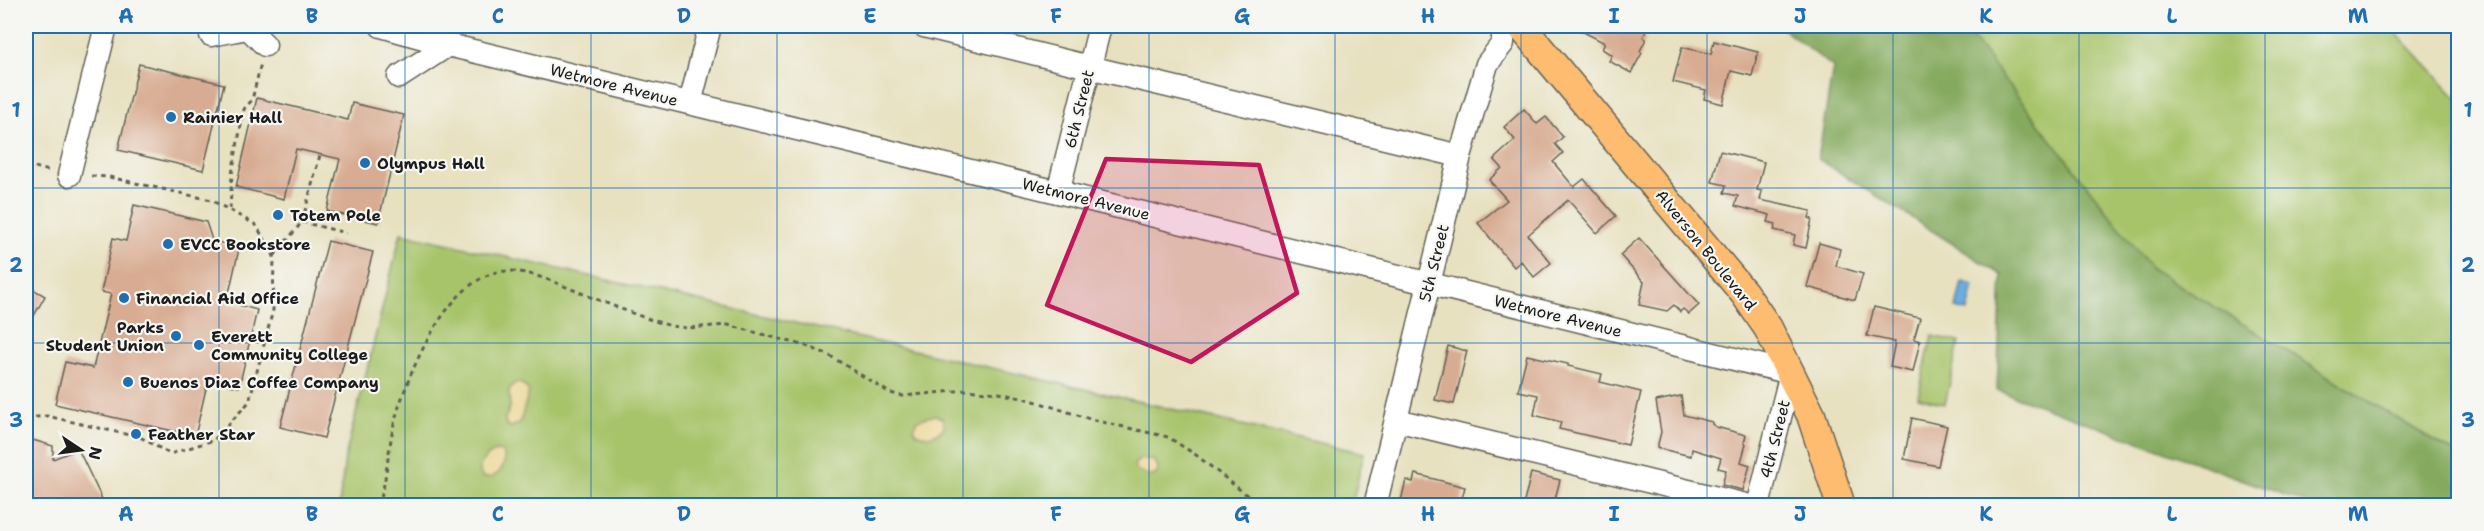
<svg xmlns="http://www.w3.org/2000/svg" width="2484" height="531" font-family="'Shantell Sans',sans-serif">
<rect width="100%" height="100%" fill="#f6f6f2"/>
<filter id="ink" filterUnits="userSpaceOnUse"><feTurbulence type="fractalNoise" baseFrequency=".0167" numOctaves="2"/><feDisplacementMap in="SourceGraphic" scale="12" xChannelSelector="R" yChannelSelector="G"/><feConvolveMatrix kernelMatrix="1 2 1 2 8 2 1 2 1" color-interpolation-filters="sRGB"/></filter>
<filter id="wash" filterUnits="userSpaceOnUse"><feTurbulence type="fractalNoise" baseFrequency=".008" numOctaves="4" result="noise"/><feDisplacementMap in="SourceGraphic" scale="24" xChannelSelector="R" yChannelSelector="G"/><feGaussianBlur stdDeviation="1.35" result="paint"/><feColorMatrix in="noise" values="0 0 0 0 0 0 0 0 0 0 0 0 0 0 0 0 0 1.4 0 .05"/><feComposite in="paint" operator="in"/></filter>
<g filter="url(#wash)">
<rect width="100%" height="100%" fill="#e7e1c0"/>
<!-- green -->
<g fill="#a7c46b" stroke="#627044" stroke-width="1.5">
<polygon points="1961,26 2390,26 2458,99 2458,454 2434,441 2151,268"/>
<polygon points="401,233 1364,453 1352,505 339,506 345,458"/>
<polygon points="1932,336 1959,342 1945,404 1918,397"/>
</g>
<!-- forest -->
<polygon fill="#85aa5f" stroke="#50633e" stroke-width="1.5" points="1779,26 1963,26 2151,268 2434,441 2458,454 2458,505 2312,505 1997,390 2002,275 1818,159 1833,67"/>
<!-- sand -->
<g fill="#eeda9e" stroke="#857b5d" stroke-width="1.5">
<polygon points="515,383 522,384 529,391 520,423 511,427 506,424 505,419 510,407 509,390"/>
<path d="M936 415 943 419 944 427C938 436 926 438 916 433L914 429 917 420Z"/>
<path d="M495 451 503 452C508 465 497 481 482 477 475 462 486 459 495 451Z"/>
<polygon points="1140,459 1155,461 1158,468 1157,474 1152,476 1136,471 1134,465"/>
</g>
<!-- water -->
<polygon fill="#6aafe0" stroke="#43667e" stroke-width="1.5" points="1962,282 1974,285 1968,311 1956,308"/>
<g id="blocks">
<!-- building -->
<g fill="#d8ac92">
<polygon points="1572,26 1649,26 1643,37 1646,39 1640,51 1642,53 1631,73 1609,61 1612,55 1602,49 1605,43"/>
<polygon points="1714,41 1758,52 1752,76 1731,71 1723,104 1704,99 1706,90 1673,82 1682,47 1711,54"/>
<polygon points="139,64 224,84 203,170 118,150"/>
<polygon points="257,98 348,120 352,103 404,115 378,223 327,211 340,159 296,149 284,199 236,187"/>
<polygon points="1524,109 1537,124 1546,117 1563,137 1555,144 1563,153 1553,162 1574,187 1584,179 1616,216 1597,233 1568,200 1528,235 1551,263 1534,277 1521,261 1514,267 1478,223 1507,200 1489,180 1502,168 1494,159 1515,140 1504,127"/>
<polygon points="1720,151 1764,162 1757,190 1762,191 1760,200 1811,211 1809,218 1812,219 1806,248 1793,245 1795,235 1774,230 1776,224 1768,222 1770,215 1735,206 1738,196 1724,193 1726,185 1712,182"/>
<polygon points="134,205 206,222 212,240 239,249 227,302 257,310 239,387 208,380 195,436 55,404 65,362 93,368 111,294 101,292 113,238 126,241"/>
<polygon points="1639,238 1699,305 1689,314 1683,309 1680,312 1674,305 1667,311 1639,305 1644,282 1620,255"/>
<polygon points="328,241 373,252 324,438 280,427"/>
<polygon points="1819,243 1840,249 1836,266 1863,274 1855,300 1807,287"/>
<polygon points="26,285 45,296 26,330"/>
<polygon points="1874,307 1920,318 1914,339 1920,341 1913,372 1890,367 1895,342 1867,336"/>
<polygon points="1448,346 1467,351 1454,404 1435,400"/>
<polygon points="1527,355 1568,364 1568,366 1602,374 1600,382 1641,392 1628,445 1559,429 1561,422 1534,415 1538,395 1518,391"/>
<polygon points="1681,396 1684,415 1712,422 1712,424 1716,427 1746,435 1744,443 1746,444 1741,462 1750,465 1743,490 1722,485 1726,470 1718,468 1721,458 1692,449 1691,456 1657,448 1661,432 1656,401"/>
<polygon points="1912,418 1947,426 1938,466 1904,459"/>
<polygon points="26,438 53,446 53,459 78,449 102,499 92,506 26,506"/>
<polygon points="1531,473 1560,480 1554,503 1546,501 1545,506 1523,506"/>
<polygon points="1415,474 1465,487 1460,506 1419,506 1401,501 1406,480 1413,482"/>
</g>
</g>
</g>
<g filter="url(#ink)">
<use href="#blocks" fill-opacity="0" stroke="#636155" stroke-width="1.5"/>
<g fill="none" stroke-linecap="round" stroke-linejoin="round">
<!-- minor casing -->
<g stroke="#636155" stroke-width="25">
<g id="minor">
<polyline points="246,26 265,45"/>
<polyline points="381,26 448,45 1058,192 1791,373 1758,506"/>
<polyline points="924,26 1089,67 1460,156"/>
<polyline points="211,35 247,28"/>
<polyline points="399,77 448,45"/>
<polyline points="690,103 710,26"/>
<polyline points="69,175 106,26"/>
<polyline points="1058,192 1100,26"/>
<polyline points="1396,420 1750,506"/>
<polyline points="1375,506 1460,156 1487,64 1503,43 1503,26"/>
</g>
</g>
<!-- major casing -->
<g stroke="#636155" stroke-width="31">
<polyline id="major" points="1521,26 1744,293 1768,328 1811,415 1841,506"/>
</g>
<!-- path -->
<g stroke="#636155" stroke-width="3" stroke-dasharray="4.5 4.5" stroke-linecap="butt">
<polyline points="26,165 50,171"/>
<polyline points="230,209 232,174 244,109 252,100 261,63"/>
<polyline points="302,222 346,233"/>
<polyline points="274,256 302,222 320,155"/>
<polyline points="26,418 47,416 142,438 170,454 214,440 249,402 273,310 274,256 256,225 211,200 109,177 89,176"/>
<path d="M379 506C387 478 388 448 395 420 408 373 451 267 512 271 535 273 559 284 581 293 611 305 640 317 671 326L687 328 728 325 806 346 827 354 890 393 903 396 965 390 999 393 1031 400 1093 420 1168 437 1196 455 1248 496 1256 506"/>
</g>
<!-- minor -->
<use href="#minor" stroke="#fff" stroke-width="22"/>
<!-- major -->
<use href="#major" stroke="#fdbc70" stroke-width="28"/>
</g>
</g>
<!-- marked area -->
<path fill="#c2185b" fill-opacity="0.2" stroke="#c2185b" stroke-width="4.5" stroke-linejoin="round" d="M1106 159 1259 165 1297 293 1191 362 1047 305Z"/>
<!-- grid -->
<path fill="none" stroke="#1f6fb2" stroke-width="1.5" stroke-opacity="0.55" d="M219 26V506M405 26V506M591 26V506M777 26V506M963 26V506M1149 26V506M1335 26V506M1521 26V506M1707 26V506M1893 26V506M2079 26V506M2265 26V506M26 188H2458M26 343H2458"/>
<!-- markers -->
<g fill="#1f6fb2" stroke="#f6f6f2" stroke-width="2">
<circle cx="171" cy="117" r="6"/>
<circle cx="365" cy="163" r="6"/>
<circle cx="278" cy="215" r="6"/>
<circle cx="168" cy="244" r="6"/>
<circle cx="124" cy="298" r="6"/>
<circle cx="176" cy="336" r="6"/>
<circle cx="199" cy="345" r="6"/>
<circle cx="128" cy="382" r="6"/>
<circle cx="136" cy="434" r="6"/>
</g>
<g text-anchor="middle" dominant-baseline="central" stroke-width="4.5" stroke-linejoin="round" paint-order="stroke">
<!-- street labels -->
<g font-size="16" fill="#1c1c1c" stroke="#f6f6f2">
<text transform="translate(614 85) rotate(14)">Wetmore Avenue</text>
<text transform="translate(1079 109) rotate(-76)">6th Street</text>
<text transform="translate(1086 199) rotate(14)">Wetmore Avenue</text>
<text transform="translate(1706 250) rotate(51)">Alverson Boulevard</text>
<text transform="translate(1434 263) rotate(-76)">5th Street</text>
<text transform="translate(1558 316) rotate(14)">Wetmore Avenue</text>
<text transform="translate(1775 439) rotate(-76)">4th Street</text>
</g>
<!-- poi labels -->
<g font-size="16" font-weight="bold" fill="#1c1c1c" stroke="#f6f6f2" text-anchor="start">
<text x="183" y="117">Rainier Hall</text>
<text x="377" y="163">Olympus Hall</text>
<text x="290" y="215">Totem Pole</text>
<text x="180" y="244">EVCC Bookstore</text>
<text x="136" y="298">Financial Aid Office</text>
<text x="164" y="327" text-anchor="end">Parks<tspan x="164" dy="18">Student Union</tspan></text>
<text x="211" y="336">Everett<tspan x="211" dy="18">Community College</tspan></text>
<text x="140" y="382">Buenos Diaz Coffee Company</text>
<text x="148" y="434">Feather Star</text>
</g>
</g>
<!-- margin -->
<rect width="2484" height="531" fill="none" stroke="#f6f6f2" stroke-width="66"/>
<!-- north arrow -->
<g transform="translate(81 450) rotate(103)" stroke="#f6f6f2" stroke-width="4.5" paint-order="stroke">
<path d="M0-4.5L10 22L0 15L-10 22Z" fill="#1c1c1c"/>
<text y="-9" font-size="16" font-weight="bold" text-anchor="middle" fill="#1c1c1c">N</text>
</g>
<rect x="33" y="33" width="2418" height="465" fill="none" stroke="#1f6fb2" stroke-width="2"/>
<g font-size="20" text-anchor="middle" font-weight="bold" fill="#1f6fb2">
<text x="126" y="23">A</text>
<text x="312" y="23">B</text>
<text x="498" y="23">C</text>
<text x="684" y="23">D</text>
<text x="870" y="23">E</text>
<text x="1056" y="23">F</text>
<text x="1242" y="23">G</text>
<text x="1428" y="23">H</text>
<text x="1614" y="23">I</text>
<text x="1800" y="23">J</text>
<text x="1986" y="23">K</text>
<text x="2172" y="23">L</text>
<text x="2358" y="23">M</text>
<text x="16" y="117">1</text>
<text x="2468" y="117">1</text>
<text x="16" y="272">2</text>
<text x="2468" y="272">2</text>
<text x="16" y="427">3</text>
<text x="2468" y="427">3</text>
<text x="126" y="521">A</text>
<text x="312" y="521">B</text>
<text x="498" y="521">C</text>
<text x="684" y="521">D</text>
<text x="870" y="521">E</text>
<text x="1056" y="521">F</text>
<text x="1242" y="521">G</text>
<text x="1428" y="521">H</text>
<text x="1614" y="521">I</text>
<text x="1800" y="521">J</text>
<text x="1986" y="521">K</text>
<text x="2172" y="521">L</text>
<text x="2358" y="521">M</text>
</g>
</svg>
